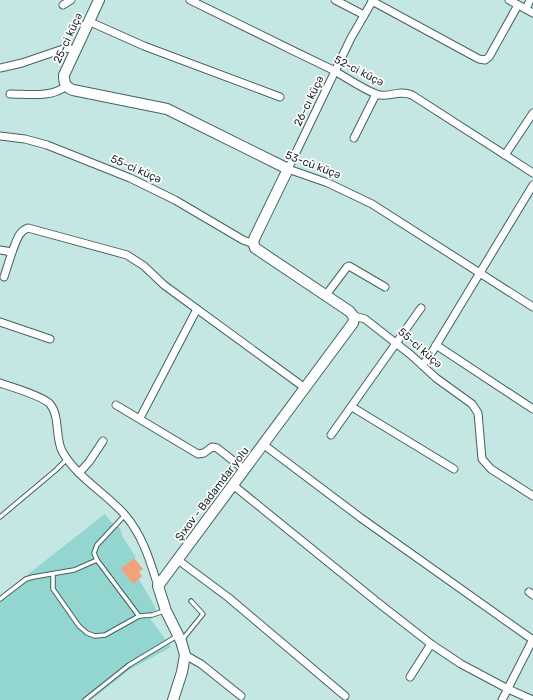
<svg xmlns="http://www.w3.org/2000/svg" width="533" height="700" font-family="Rubik,sans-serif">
<rect width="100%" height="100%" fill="#c4e7e3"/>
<!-- green -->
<polygon fill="#93d6d0" points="105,514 116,528 118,526 121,530 122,536 136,557 134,558 143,569 139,572 142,576 139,579 155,607 156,611 152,612 151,620 171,647 129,670 91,700 0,700 0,596"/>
<!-- building -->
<polygon fill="#f2a278" points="134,558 143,569 139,572 142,576 133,584 121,569"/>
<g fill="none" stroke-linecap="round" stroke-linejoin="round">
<!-- lane casing -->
<g stroke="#43625f" stroke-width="5.5">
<g id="lane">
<polyline points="125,515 97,545 94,553 97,560 139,616 152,615 164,611"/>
<polyline points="0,517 56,470 67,459"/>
<polyline points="53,574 53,589 79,626 87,633 95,636 105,635 139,616"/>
<polyline points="0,599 26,579 33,577 74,570 97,560"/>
<polyline points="182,640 203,614 191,601"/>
<polyline points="85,700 129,665 177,636"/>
</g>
</g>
<!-- street casing -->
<g stroke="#43625f" stroke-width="9">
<g id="street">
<path d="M190 0C237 23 285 47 333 70 347 78 361 88 376 94 388 99 397 89 412 95L533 173"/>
<polyline points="335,0 364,15"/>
<polyline points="373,0 351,38 288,169 328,183 372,204 533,307"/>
<polyline points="509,0 533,13"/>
<polyline points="372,1 479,59 485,60 489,57 518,5"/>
<polyline points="63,5 71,0"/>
<polyline points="526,9 530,0"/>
<polyline points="88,21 144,46 280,97"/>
<polyline points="0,68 22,63 66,48 75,50"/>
<path d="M10 94C28 94 52 98 66 86"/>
<polyline points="0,136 25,139 47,145 130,178 175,200 243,240 254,244"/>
<polyline points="354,138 376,94"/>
<polyline points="505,155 533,113"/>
<path d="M0 250 12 252C16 243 18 231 28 228L127 255 144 266 164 285 305 388"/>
<polyline points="4,277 12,252"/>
<polyline points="326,295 347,267 349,266 385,287"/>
<polyline points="354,316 365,319 411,355 436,378 472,404 478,413 482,459 491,469 533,496"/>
<polyline points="0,322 50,339"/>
<polyline points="436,345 533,409"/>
<polyline points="422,365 429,357 533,185"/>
<path d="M0 383C11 387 43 396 50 404 60 416 55 437 62 451 77 478 106 493 125 515 143 536 150 561 158 586"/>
<polyline points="116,405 198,454 204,453 212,447 217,448 245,470"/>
<polyline points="352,407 454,469"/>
<polyline points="140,418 197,309"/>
<polyline points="331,435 421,308"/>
<polyline points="264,445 361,518 533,640"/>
<polyline points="79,473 89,462 103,441"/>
<polyline points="233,485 381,605 431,644 461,664 508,689 533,700"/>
<polyline points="178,560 229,598 345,696"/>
<polyline points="529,592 533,595"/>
<polyline points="185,655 201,664 241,696"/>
<polyline points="410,677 431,644"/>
<polyline points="502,700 533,639"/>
</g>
</g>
<!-- secondary casing -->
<g stroke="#43625f" stroke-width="12">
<path id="secondary" d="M99 0 64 75C64 83 65 87 73 90L167 109 288 169 255 237 253 242 255 248 349 311C353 315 355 317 353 323L158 586 166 611 181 641 185 655 182 672 173 700"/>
</g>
<!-- lane -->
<use href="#lane" stroke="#fff" stroke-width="3.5"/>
<!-- street -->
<use href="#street" stroke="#fff" stroke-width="7"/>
<!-- secondary -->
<use href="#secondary" stroke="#fff" stroke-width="10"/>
</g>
<g text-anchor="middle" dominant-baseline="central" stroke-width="3.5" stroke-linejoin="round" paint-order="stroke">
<!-- street labels -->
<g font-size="11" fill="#1a2725" stroke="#fff">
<text transform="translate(68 38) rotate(-65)">25-ci küçə</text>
<text transform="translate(359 71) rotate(27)">52-ci küçə</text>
<text transform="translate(309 101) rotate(-64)">26-cı küçə</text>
<text transform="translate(313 165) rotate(21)">53-cü küçə</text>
<text transform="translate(136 169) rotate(24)">55-ci küçə</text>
<text transform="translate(420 348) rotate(41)">55-ci küçə</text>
<text transform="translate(212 494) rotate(-53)">Şıxov - Badamdar yolu</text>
</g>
</g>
</svg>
